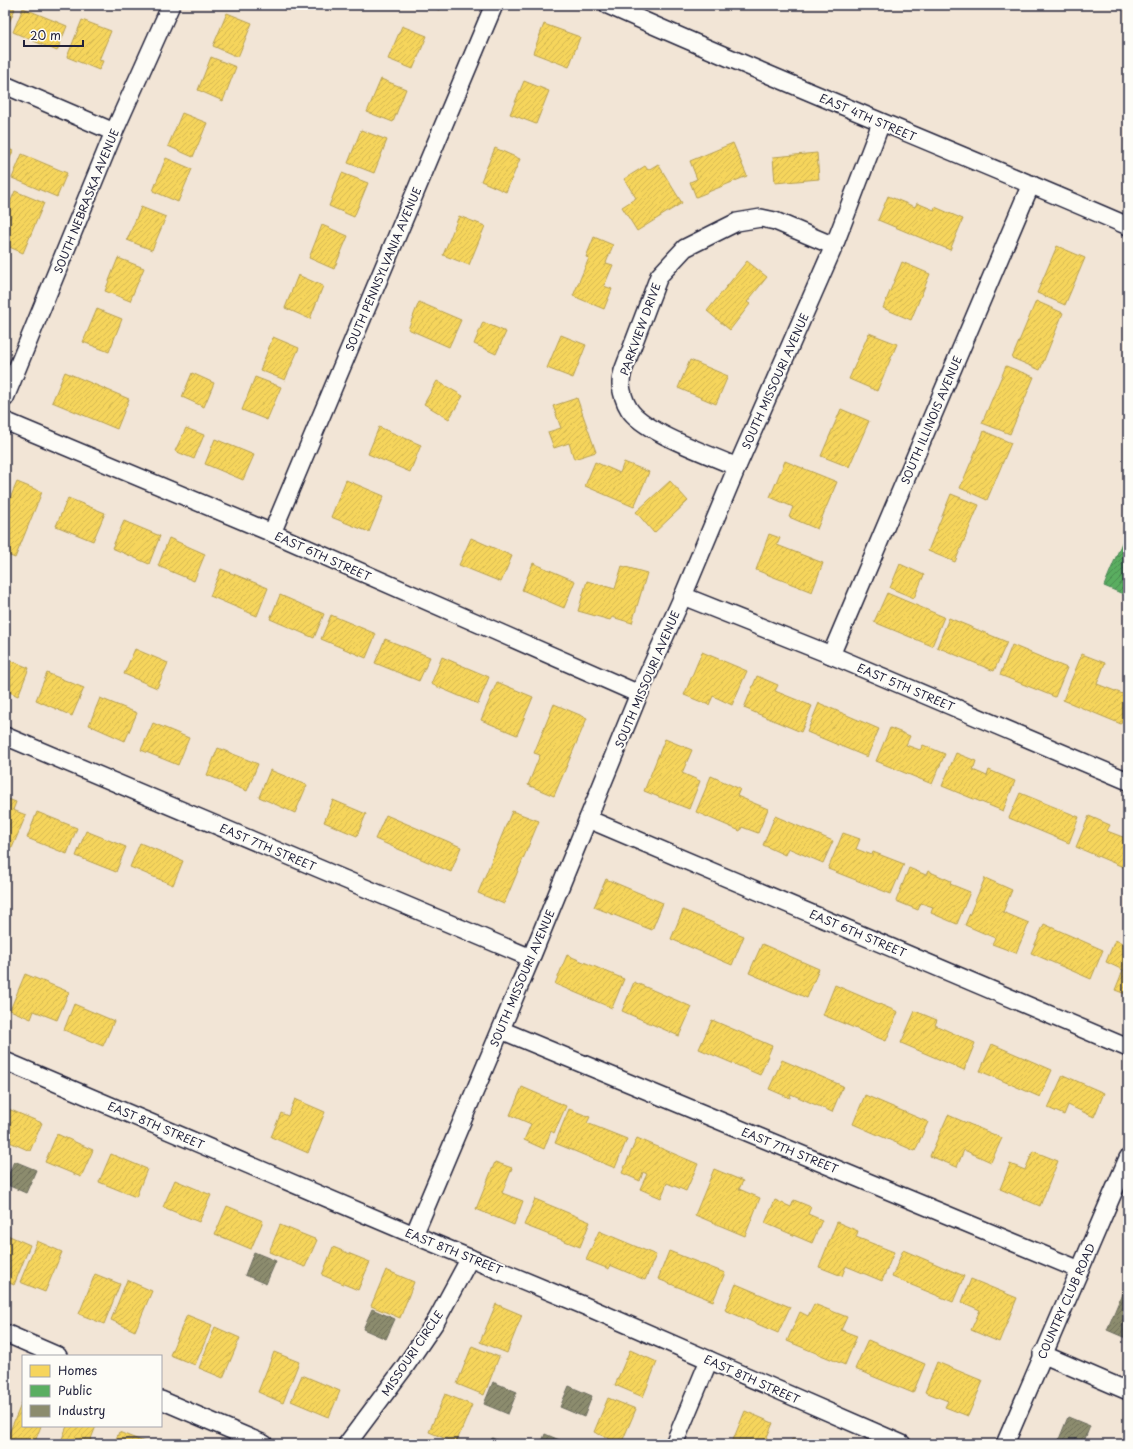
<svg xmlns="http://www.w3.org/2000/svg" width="1133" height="1449" font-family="'Playpen Sans',sans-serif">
<defs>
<pattern id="homes-hatch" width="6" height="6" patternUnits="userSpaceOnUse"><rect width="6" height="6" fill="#f6d55c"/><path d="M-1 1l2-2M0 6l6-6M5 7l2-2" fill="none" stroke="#d3b751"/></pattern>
<pattern id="public-hatch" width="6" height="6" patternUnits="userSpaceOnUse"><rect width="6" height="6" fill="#5aae61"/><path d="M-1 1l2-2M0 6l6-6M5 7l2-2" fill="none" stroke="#4a8d51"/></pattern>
<pattern id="industry-hatch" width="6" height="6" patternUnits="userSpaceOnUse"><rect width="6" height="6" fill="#8c8c6e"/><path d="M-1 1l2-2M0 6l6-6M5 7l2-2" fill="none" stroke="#72725c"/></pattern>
</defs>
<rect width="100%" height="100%" fill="#f2e5d6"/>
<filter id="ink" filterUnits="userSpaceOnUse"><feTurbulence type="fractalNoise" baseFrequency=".025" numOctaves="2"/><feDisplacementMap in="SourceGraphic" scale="8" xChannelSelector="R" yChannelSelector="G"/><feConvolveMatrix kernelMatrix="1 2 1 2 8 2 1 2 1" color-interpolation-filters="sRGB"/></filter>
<g filter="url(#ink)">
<!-- homes -->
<g fill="url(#homes-hatch)" stroke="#b69f52">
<polygon points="5,5 15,9 5,32"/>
<polygon points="427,5 441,5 439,10"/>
<polygon points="23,8 67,26 57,51 13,32"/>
<polygon points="227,13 252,23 238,57 213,46"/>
<polygon points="82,20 111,31 99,60 103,61 99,70 67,57"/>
<polygon points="544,24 580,37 569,67 533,53"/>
<polygon points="402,26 427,36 413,69 388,59"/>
<polygon points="211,57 236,67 223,101 198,90"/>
<polygon points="381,79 406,89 393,122 367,112"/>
<polygon points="524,81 549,91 536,124 510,114"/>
<polygon points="182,113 207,123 193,157 168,146"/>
<polygon points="361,130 387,140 374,173 348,163"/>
<polygon points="733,143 747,176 696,197 690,182 697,179 690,161"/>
<polygon points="5,147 13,151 5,170"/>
<polygon points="495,148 520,159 506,192 481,181"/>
<polygon points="817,153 819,179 775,183 773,157"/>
<polygon points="22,154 67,173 57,197 12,178"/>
<polygon points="166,158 192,169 178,202 153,191"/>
<polygon points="658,164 682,203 637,231 622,207 636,198 624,179 645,166 648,170"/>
<polygon points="342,173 368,183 354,217 329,206"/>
<polygon points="15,191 44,203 23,253 5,245 5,215"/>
<polygon points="888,196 915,207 917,203 934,210 935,207 963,219 950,250 878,220"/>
<polygon points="141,207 166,217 152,250 127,240"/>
<polygon points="459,216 485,226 469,265 443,255"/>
<polygon points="322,225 348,236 334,269 309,258"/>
<polygon points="594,237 613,245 606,263 613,265 604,286 612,289 604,309 573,296 589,258 586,257"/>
<polygon points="1057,246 1085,258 1065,305 1037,293"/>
<polygon points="118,258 144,268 130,301 105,291"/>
<polygon points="747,261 767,277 747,302 750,304 730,330 707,311"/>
<polygon points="902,262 930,274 911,320 883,308"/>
<polygon points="298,275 323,286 310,319 285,308"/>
<polygon points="1036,301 1063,313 1040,370 1012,358"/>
<polygon points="419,302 461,320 449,347 408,329"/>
<polygon points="97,309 122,319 109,352 83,342"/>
<polygon points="483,322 506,332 496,354 474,344"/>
<polygon points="869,333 897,344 877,391 849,379"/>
<polygon points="561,335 586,345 573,378 547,368"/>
<polygon points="273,337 299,348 285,380 260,370"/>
<polygon points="690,360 728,376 716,404 678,388"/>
<polygon points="1006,366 1034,377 1010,434 982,423"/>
<polygon points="65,372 129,399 117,429 52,402"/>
<polygon points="192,373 214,383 204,407 182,397"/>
<polygon points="255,377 281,387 267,420 242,410"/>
<polygon points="437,381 463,396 449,419 424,404"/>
<polygon points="577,398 596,452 574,459 569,443 554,448 548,432 561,428 553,406"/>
<polygon points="841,409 869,421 849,467 821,456"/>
<polygon points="379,427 421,445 410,472 368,454"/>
<polygon points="186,428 204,435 194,459 175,451"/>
<polygon points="984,431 1011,443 987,500 960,488"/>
<polygon points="215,439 254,455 243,480 205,464"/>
<polygon points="785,461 837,482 817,529 789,517 793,507 770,497"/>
<polygon points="595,462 620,473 624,462 649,472 634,507 585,486"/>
<polygon points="346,480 384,496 369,532 331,517"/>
<polygon points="670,481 688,501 654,533 636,512"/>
<polygon points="17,482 42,492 15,558 5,554 5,510"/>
<polygon points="951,494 979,505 955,562 928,551"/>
<polygon points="68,498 105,513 93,541 56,526"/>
<polygon points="124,521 160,536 149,564 112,548"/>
<polygon points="769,534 780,538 777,545 823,563 812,592 756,570"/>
<polygon points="169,538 205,554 194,581 158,566"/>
<polygon points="471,538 512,556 501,582 459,565"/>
<polygon points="533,563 575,581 564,608 522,590"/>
<polygon points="900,564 924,575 914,598 890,588"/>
<polygon points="622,566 647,573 632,623 612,617 610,620 578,611 587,581 615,589"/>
<polygon points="221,569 268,588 257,616 210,596"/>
<polygon points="887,593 944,617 932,646 874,622"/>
<polygon points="280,595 324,614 314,638 270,619"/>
<polygon points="331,615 376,634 366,658 321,639"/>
<polygon points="949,618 1007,642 994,671 937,647"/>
<polygon points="385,639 430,657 419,681 375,663"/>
<polygon points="1012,645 1067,668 1055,697 1000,675"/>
<polygon points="135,649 168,663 157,688 124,674"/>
<polygon points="702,652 747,671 732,705 713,696 709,705 684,695"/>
<polygon points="1082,654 1105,663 1097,684 1128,696 1128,707 1121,724 1063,700"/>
<polygon points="442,657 489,677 478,704 431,684"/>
<polygon points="5,658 29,668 18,696 5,690"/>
<polygon points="47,673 84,688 72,716 36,700"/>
<polygon points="757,676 778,685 775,691 812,706 801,732 744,708"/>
<polygon points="497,682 533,697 517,735 481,720"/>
<polygon points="100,698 137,713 125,741 89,725"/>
<polygon points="819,703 879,729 867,757 807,732"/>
<polygon points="554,704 587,718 554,796 528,785 540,755 534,753"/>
<polygon points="153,723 189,738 178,765 141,750"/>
<polygon points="890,728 910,736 906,745 920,750 923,745 945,754 932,784 876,761"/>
<polygon points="665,739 692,750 682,773 700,781 689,809 644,791"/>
<polygon points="218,748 258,764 247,791 207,775"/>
<polygon points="956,753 976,761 973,770 987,776 989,770 1015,781 1003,811 942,786"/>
<polygon points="270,770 307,785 295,813 259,797"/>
<polygon points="711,776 740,789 737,796 768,809 758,833 742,827 740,831 696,812"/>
<polygon points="1020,793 1079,817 1069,843 1009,818"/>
<polygon points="5,798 16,802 13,810 26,815 12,848 5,845"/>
<polygon points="333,800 366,814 357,836 324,822"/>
<polygon points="512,811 539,821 504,904 478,893"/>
<polygon points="37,812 77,828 67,854 27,838"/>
<polygon points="386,815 461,847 451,872 375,839"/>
<polygon points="775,816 833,841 823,863 788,848 785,855 763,845"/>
<polygon points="1089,816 1110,825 1107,831 1128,839 1128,869 1076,847"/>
<polygon points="86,831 126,847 116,872 76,856"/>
<polygon points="843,833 860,839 856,849 872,855 873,852 904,864 891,894 828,869"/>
<polygon points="140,843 183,861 173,885 130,867"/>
<polygon points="909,868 926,875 928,871 951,881 950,884 970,892 957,924 931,913 933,907 921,903 918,910 896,901"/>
<polygon points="985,878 1012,890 1003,912 1029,923 1016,953 992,944 995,938 965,925"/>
<polygon points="606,879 663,903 652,930 594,907"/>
<polygon points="683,910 744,936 732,965 671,939"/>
<polygon points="1044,924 1103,950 1091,979 1031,953"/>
<polygon points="1115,940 1128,945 1128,995 1115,990 1123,970 1106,962"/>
<polygon points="762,944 819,969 807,998 749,973"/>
<polygon points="567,955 624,979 612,1008 555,984"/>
<polygon points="25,974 69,992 57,1020 34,1011 31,1019 10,1010"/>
<polygon points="634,982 692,1007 679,1036 622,1011"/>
<polygon points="835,985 898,1012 886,1041 823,1015"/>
<polygon points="74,1004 114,1021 103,1046 64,1030"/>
<polygon points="915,1011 937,1020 935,1025 975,1043 964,1070 901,1043"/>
<polygon points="712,1020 772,1046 760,1075 699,1049"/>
<polygon points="992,1044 1052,1070 1040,1097 980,1071"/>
<polygon points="782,1060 843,1086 832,1112 791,1094 790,1098 769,1089"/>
<polygon points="1063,1075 1104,1093 1094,1117 1068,1105 1064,1115 1048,1108"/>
<polygon points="522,1087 566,1106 554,1133 551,1131 544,1149 524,1140 531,1124 510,1115"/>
<polygon points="865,1095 928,1122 915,1151 853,1124"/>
<polygon points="295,1099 325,1112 308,1153 271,1137 281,1113 288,1116"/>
<polygon points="6,1108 42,1123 30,1151 5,1140"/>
<polygon points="569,1109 590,1117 587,1123 627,1139 615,1168 555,1143"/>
<polygon points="948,1115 1002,1138 991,1162 964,1150 957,1167 930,1156"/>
<polygon points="57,1134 93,1150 81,1177 45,1162"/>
<polygon points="637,1138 698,1164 686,1191 667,1183 661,1198 640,1189 647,1174 643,1172 640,1181 622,1173"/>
<polygon points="1033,1151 1058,1161 1040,1206 1000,1189 1010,1164 1025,1170"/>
<polygon points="111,1154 147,1169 136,1197 99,1182"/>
<polygon points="495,1162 512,1168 502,1193 523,1201 514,1225 476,1209"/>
<polygon points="714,1169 743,1181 739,1189 760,1198 745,1236 695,1215"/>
<polygon points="175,1180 211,1195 199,1222 163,1207"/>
<polygon points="535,1199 590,1222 580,1247 524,1225"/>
<polygon points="775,1200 791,1207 794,1200 811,1207 808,1214 822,1220 812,1243 765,1223"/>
<polygon points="227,1206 263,1221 251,1249 215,1234"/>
<polygon points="837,1222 858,1231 856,1237 894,1252 882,1281 846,1266 842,1276 819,1267"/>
<polygon points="280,1225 317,1240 305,1267 269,1252"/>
<polygon points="599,1231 656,1255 645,1280 610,1265 609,1269 586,1260"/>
<polygon points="5,1234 30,1245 14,1285 5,1281"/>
<polygon points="37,1241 62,1252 45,1292 20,1282"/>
<polygon points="333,1247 370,1262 358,1290 322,1275"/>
<polygon points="903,1250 964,1276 953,1302 892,1277"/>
<polygon points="669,1251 725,1273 713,1301 658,1279"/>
<polygon points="386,1270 414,1282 400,1318 371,1306"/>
<polygon points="95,1274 120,1284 104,1324 79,1314"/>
<polygon points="971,1279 1017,1298 999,1342 971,1330 980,1310 962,1302"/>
<polygon points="127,1280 152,1291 135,1331 111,1320"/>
<polygon points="736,1284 790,1307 778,1333 725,1310"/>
<polygon points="496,1304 522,1315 507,1353 480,1342"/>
<polygon points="814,1304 847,1317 841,1330 857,1336 845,1365 787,1341 800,1312 808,1316"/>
<polygon points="187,1315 212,1325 195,1365 170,1355"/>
<polygon points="215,1327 240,1338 223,1378 199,1368"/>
<polygon points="868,1340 925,1364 913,1393 855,1369"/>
<polygon points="472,1346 499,1357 484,1395 457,1384"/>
<polygon points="630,1350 657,1362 643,1397 615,1385"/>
<polygon points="274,1352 299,1362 283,1403 258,1392"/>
<polygon points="937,1362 983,1381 968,1416 945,1407 948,1401 925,1392"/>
<polygon points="302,1375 340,1391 329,1417 291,1401"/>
<polygon points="445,1394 472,1405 456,1443 429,1432"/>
<polygon points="608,1398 636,1409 621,1444 594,1432"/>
<polygon points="23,1400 23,1426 41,1426 34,1444 22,1444 7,1438"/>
<polygon points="745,1411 773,1423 764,1444 741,1444 733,1440"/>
<polygon points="67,1426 96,1426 89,1444 60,1444"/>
<polygon points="119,1432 144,1442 143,1444 114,1444"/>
<polygon points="792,1439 803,1444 790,1444"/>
<polygon points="408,1440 418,1444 406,1444"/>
</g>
<!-- public -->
<polygon fill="url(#public-hatch)" stroke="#498456" points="1128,528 1128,596 1104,586"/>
<!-- industry -->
<g fill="url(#industry-hatch)" stroke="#6c6c5f">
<polygon points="14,1161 36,1170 26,1193 5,1184"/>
<polygon points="254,1252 276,1261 266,1284 245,1275"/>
<polygon points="1127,1282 1128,1282 1128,1339 1107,1330"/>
<polygon points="372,1309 395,1319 386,1339 363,1329"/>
<polygon points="493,1382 517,1392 508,1414 484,1404"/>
<polygon points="569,1386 592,1396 584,1417 560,1407"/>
<polygon points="1068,1417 1090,1426 1083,1444 1057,1444"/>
<polygon points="545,1434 569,1444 541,1444"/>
<polygon points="492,1438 506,1444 490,1444"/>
</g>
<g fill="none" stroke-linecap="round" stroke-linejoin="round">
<!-- minor casing -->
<g stroke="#22223b" stroke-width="20">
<g id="minor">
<path d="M608 5C780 82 955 151 1128 226"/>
<polyline points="5,85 114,132"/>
<polyline points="5,398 114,132 171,5"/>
<polyline points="5,421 272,533 639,694"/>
<path d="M737 467C711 455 643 432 629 409 625 403 621 391 621 383 621 379 622 375 623 371L659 276 685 248 737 222 761 218 775 221 834 246"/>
<polyline points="272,533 494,5"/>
<polyline points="683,596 831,655 1128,781"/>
<polyline points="831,655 1031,184"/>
<polyline points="5,736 531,958"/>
<polyline points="588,819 1128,1048"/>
<polyline points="501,1030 1080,1270"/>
<polyline points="5,1061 414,1235 585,1306 902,1444"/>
<polyline points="414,1235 531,958 639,694 683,596 737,467 834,246 881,123"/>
<polyline points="5,1333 58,1356"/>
<polyline points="1042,1354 1128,1391"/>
<polyline points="161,1400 264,1444"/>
<polyline points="347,1444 404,1368 436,1321 470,1258"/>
<polyline points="674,1444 709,1360"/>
<polyline points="1005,1444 1128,1158"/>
</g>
</g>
<!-- minor -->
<use href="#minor" stroke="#fdfcf7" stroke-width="17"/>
</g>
</g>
<g text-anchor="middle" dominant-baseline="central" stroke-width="4" stroke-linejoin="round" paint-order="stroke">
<!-- street labels -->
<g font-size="11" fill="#22223b" stroke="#fdfcf7">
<text transform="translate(868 117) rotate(23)">EAST 4TH STREET</text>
<text transform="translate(86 201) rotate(-68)">SOUTH NEBRASKA AVENUE</text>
<text transform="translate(383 269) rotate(-67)">SOUTH PENNSYLVANIA AVENUE</text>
<text transform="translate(640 329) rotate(-70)">PARKVIEW DRIVE</text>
<text transform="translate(775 381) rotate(-66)">SOUTH MISSOURI AVENUE</text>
<text transform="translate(931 420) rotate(-67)">SOUTH ILLINOIS AVENUE</text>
<text transform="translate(323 556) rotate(24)">EAST 6TH STREET</text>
<text transform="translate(647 679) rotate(-67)">SOUTH MISSOURI AVENUE</text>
<text transform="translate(906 687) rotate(23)">EAST 5TH STREET</text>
<text transform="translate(268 847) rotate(23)">EAST 7TH STREET</text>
<text transform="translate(858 933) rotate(23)">EAST 6TH STREET</text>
<text transform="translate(522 978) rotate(-67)">SOUTH MISSOURI AVENUE</text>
<text transform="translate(156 1125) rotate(23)">EAST 8TH STREET</text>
<text transform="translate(790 1150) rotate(22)">EAST 7TH STREET</text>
<text transform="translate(454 1251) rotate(22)">EAST 8TH STREET</text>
<text transform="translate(1066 1301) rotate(-66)">COUNTRY CLUB ROAD</text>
<text transform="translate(412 1353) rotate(-56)">MISSOURI CIRCLE</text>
<text transform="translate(752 1379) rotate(24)">EAST 8TH STREET</text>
</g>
</g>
<!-- margin -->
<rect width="1133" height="1449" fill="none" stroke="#fdfcf7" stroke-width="20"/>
<rect x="10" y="10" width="1113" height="1429" fill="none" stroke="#22223b" stroke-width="1.5" filter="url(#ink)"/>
<!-- legend -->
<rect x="22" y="1355" width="140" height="72" fill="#fdfcf7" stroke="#a5a5ac"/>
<rect x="30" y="1365" width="20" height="12" fill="#f6d55c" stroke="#a5a5ac"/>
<text x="58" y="1375" font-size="12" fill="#22223b">Homes</text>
<rect x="30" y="1385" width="20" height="12" fill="#5aae61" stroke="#a5a5ac"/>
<text x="58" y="1395" font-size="12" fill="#22223b">Public</text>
<rect x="30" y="1405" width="20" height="12" fill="#8c8c6e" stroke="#a5a5ac"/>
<text x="58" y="1415" font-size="12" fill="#22223b">Industry</text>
<!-- scale -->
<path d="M24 40v6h59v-6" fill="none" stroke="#22223b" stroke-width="2"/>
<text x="30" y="40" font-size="12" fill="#22223b" stroke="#fdfcf7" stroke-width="3" paint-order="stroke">20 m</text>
</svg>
